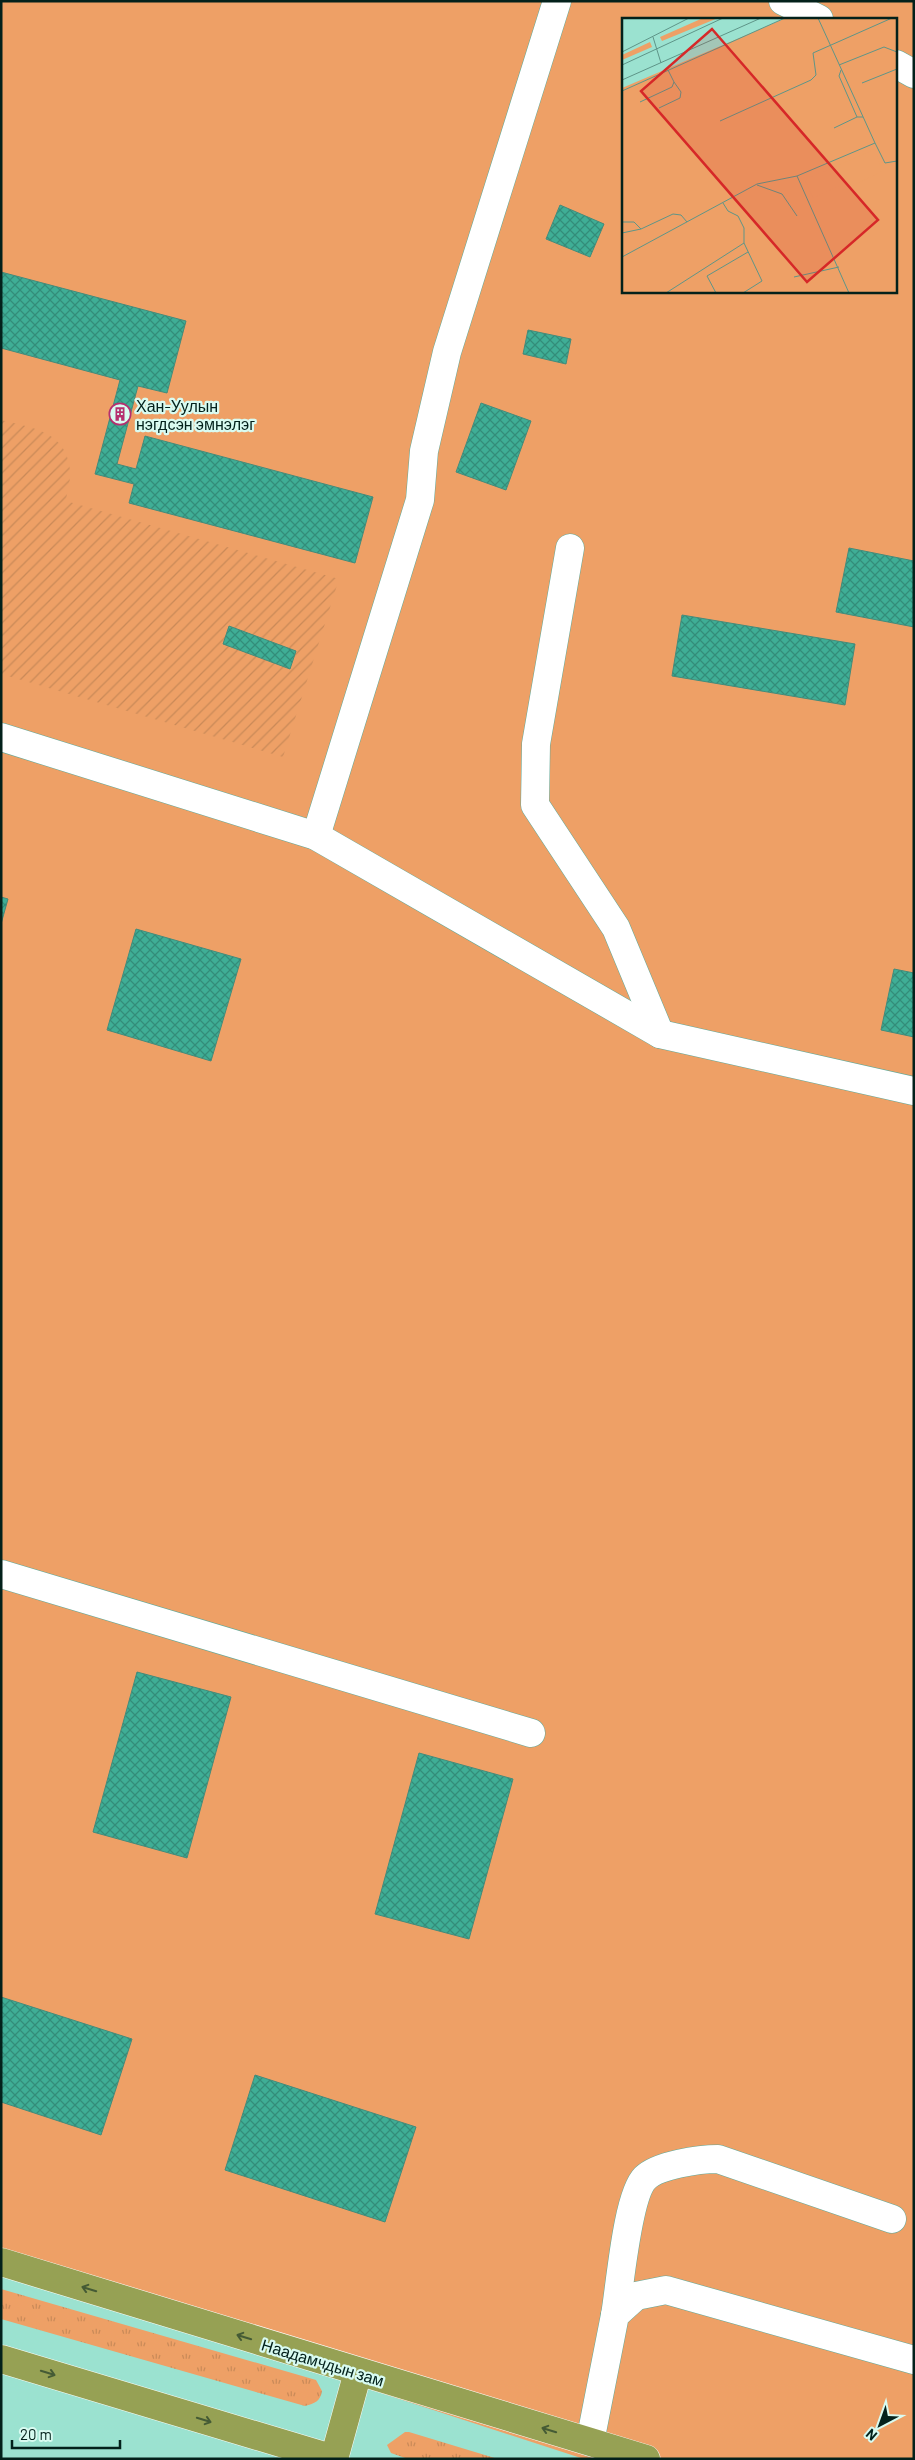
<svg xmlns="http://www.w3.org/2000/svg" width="915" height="2460" font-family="Barlow,sans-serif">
<defs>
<pattern id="grass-tufts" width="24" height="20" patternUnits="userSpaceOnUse" patternTransform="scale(1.25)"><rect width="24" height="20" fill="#eea066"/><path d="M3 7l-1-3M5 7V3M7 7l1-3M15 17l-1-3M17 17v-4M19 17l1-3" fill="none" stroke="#ca8a58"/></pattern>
<pattern id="garden-furrows" width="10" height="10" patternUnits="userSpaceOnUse" patternTransform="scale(1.25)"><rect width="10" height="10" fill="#eea066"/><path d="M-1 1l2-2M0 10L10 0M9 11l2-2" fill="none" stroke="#ca8a58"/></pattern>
<pattern id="building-cross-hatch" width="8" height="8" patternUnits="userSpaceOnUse" patternTransform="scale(1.25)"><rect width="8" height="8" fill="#3fae96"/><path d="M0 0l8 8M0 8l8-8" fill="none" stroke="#338d7a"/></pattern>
</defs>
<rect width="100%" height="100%" fill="#9be2d0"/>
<!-- grass -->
<g fill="url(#grass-tufts)">
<path d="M1 2289 316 2380 322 2391C320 2402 315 2403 305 2406L1 2319Z"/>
<polygon points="405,2432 409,2432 498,2459 408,2459 391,2453 387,2445"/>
</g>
<!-- park -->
<path fill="#eea066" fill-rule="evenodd" d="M1 1H914V2459H584L1 2269ZM624 19H896V291H624Z"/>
<!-- garden -->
<path fill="url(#garden-furrows)" d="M1 420C33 428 66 431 70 470 71 481 67 491 66 501L339 579 283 757 1 674Z"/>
<!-- building -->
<g fill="url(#building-cross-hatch)" stroke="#458b7a">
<polygon points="560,205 604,224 590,257 546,239"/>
<polygon points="1,272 186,321 167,393 138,386 117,464 136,469 145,436 373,497 355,563 129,503 134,484 95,474 120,380 1,348"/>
<polygon points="528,330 571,339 566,364 523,354"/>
<polygon points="481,403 531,421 506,490 456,472"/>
<polygon points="849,548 914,561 914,627 836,612"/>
<polygon points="682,615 855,644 845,705 672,676"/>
<polygon points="229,626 296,651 290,669 223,644"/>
<polygon points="1,897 8,899 1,924"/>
<polygon points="136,929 241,959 211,1061 107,1030"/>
<polygon points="894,969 914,973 914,1037 881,1030"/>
<polygon points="137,1672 231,1697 187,1858 93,1832"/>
<polygon points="419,1753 513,1779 469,1939 375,1914"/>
<polygon points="1,1997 132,2039 101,2135 1,2102"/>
<polygon points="255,2075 416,2127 385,2222 225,2170"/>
</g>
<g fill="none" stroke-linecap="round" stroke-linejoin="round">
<!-- minor casing -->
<g stroke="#62a897" stroke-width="29">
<g id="minor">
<polyline points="783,1 819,19"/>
<polyline points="896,64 914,74"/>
<polyline points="570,548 536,744 535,805 616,928 660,1034"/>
<polyline points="1,737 316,836 660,1034 914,1091"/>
<polyline points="316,836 420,500 424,451 447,352 557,1"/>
<polyline points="1,1574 531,1733"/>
<path d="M615 2315C620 2287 627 2196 645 2178 658 2165 699 2159 718 2159L892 2219"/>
<polyline points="590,2442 615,2315 636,2296 666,2290 914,2360"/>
</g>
</g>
<!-- highway casing -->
<g stroke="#fff" stroke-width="29">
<g id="highway">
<polyline points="1,2262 646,2459"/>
<polyline points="1,2359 334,2459"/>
<polyline points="334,2459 358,2372"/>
</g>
</g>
<!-- minor -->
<use href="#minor" stroke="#fff" stroke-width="28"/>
<!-- highway -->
<use href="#highway" stroke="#96a154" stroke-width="28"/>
</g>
<!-- one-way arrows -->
<defs><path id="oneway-shaft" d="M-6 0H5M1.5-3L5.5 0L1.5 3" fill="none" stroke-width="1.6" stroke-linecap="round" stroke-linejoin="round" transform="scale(1.25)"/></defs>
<g stroke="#455b35">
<use href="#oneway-shaft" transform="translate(89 2289) rotate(-163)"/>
<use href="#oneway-shaft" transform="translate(244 2337) rotate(-163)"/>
<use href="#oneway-shaft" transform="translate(48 2373) rotate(17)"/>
<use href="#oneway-shaft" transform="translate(204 2420) rotate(17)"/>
<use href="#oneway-shaft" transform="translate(549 2430) rotate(-163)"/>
</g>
<!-- icons -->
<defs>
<g id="building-ring" transform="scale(1.125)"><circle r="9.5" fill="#d9fbf1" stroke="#b62f6f" stroke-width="1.5"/><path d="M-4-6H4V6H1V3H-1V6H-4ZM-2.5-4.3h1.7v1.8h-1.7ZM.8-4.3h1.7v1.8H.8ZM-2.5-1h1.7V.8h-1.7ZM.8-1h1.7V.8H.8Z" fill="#b62f6f"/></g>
</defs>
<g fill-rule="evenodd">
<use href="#building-ring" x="120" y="414"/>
</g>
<g text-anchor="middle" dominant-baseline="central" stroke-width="4.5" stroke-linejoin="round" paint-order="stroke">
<!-- poi labels -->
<g font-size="16" fill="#03211b" stroke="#d9fbf1" text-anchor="start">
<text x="136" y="405">Хан-Уулын<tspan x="136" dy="18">нэгдсэн эмнэлэг</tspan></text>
</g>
<!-- street labels -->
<g font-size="16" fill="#03211b" stroke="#d9fbf1">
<text transform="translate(323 2362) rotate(17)">Наадамчдын зам</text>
</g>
</g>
<!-- overview -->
<g transform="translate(622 18)">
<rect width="275" height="275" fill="#9be2d0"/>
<path d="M164 0H275V275H0V70Z" fill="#eea066"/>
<path d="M81 0H96L40 23 38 19ZM28 24 30 29 0 42V37ZM253 131 260 153 223 172 217 168 191 180 183 162Z" fill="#eea066"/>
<path fill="none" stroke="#5e9588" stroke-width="1" d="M31 19 39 45M0 34 67 0M0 47 101 0M217 47 262 29 275 34M219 52 217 58 235 99H241M0 62 139 0M240 65 275 51M0 73 163 0M18 84 50 69 52 64 46 52M37 90 58 80 59 74 52 64M98 103 189 62 194 57 191 35 270 0M212 110 235 99M253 125 263 145 275 143M175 158 227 275M135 167 160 176 175 198M0 204H12L19 211M0 215 19 211 51 196 59 197 65 204M0 239 135 166 175 158 253 125 196 0M172 259 217 249M44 275 122 225V210L116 198 106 193 101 185M94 275 85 258 126 234M121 275 140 263 122 225"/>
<path fill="#d62828" fill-opacity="0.15" stroke="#d62828" stroke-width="2.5" d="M90 11 256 202 185 264 19 73Z"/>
<rect width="275" height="275" fill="none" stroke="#03211b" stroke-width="2.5"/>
</g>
<!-- border -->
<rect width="915" height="2460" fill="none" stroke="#03211b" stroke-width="5"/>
<!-- north arrow -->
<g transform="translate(880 2425) rotate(221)" stroke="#d9fbf1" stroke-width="4" paint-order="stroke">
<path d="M0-4L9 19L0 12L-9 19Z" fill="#03211b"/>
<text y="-8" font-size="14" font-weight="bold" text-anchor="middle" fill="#03211b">N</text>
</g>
<!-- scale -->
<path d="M12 2440v8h108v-8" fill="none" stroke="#03211b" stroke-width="2.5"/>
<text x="20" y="2440" font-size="15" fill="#03211b" stroke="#d9fbf1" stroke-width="4" paint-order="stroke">20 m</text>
</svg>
